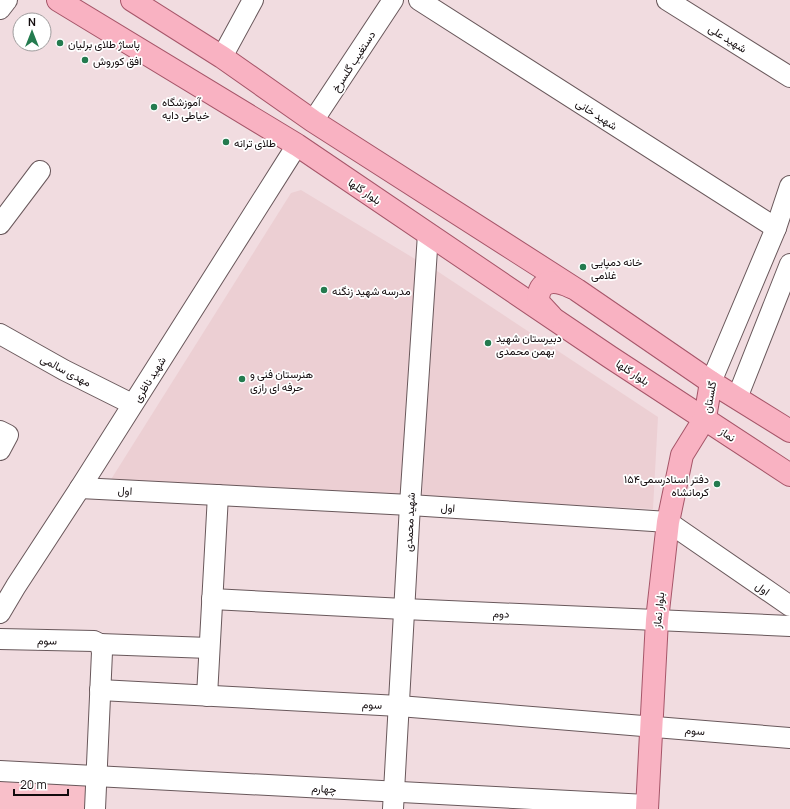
<svg xmlns="http://www.w3.org/2000/svg" width="790" height="809" font-family="Manrope,Vazirmatn,sans-serif">
<rect width="100%" height="100%" fill="#f1dce0"/>
<!-- built -->
<g fill="#eccfd3">
<polygon points="301,190 420,262 405,498 110,481 291,193"/>
<polygon points="434,269 658,417 653,509 422,497"/>
</g>
<!-- green -->
<polygon fill="#f8bfc9" points="0,778 90,783 88,809 0,809"/>
<g fill="none" stroke-linecap="round" stroke-linejoin="round">
<!-- minor casing -->
<g stroke="#69585b" stroke-width="22">
<g id="minor">
<polyline points="419,0 776,228"/>
<polyline points="667,0 790,77"/>
<polyline points="0,9 7,0"/>
<polyline points="222,57 253,0"/>
<polyline points="313,121 393,0"/>
<polyline points="0,224 40,171"/>
<polyline points="0,334 64,370 132,404"/>
<polyline points="711,382 776,228 790,186"/>
<polyline points="737,398 790,264"/>
<polyline points="0,431 8,435 0,450"/>
<polyline points="80,488 410,505 668,522 790,606"/>
<polyline points="212,599 404,609 790,626"/>
<polyline points="0,613 16,586 80,488 297,145"/>
<polyline points="0,639 94,641 100,644 102,652 95,809"/>
<polyline points="100,644 209,648"/>
<polyline points="100,690 399,706 790,738"/>
<polyline points="207,696 218,495"/>
<polyline points="0,771 647,805"/>
<polyline points="393,809 410,505 428,234"/>
</g>
</g>
<!-- major casing -->
<g stroke="#a65669" stroke-width="24">
<g id="major">
<polyline points="58,0 297,145 610,357 790,475"/>
<polyline points="132,0 222,57 313,121 577,290 711,382 790,431"/>
<path d="M551 316 538 302C538 279 554 279 571 287"/>
<polyline points="647,809 657,620 668,522 682,455 705,418 711,382"/>
</g>
</g>
<!-- minor -->
<use href="#minor" stroke="#fff" stroke-width="20"/>
<!-- major -->
<use href="#major" stroke="#f9b2c2" stroke-width="22"/>
</g>
<!-- markers -->
<g fill="#247b4f" stroke="#fff" stroke-width="1.5">
<circle cx="60" cy="43" r="4"/>
<circle cx="85" cy="60" r="4"/>
<circle cx="154" cy="107" r="4"/>
<circle cx="226" cy="142" r="4"/>
<circle cx="583" cy="267" r="4"/>
<circle cx="324" cy="290" r="4"/>
<circle cx="488" cy="343" r="4"/>
<circle cx="242" cy="379" r="4"/>
<circle cx="717" cy="484" r="4"/>
</g>
<g text-anchor="middle" dominant-baseline="central" stroke-width="3.5" stroke-linejoin="round" paint-order="stroke">
<!-- street labels -->
<g font-size="11" fill="#120b0d" stroke="#fff">
<text transform="translate(728 38) rotate(32)">شهید علی</text>
<text transform="translate(353 61) rotate(-57)">دستغیب گلسرخ</text>
<text transform="translate(597 114) rotate(33)">شهید خانی</text>
<text transform="translate(365 191) rotate(34)">بلوار گلها</text>
<text transform="translate(66 370) rotate(28)">مهدی سالمی</text>
<text transform="translate(633 372) rotate(33)">بلوار گلها</text>
<text transform="translate(149 379) rotate(-58)">شهید ناظری</text>
<text transform="translate(709 397) rotate(-80)">گلستان</text>
<text transform="translate(728 434) rotate(34)">نماز</text>
<text transform="translate(125 490) rotate(3)">اول</text>
<text transform="translate(448 507) rotate(4)">اول</text>
<text transform="translate(409 522) rotate(-87)">شهید محمدی</text>
<text transform="translate(763 588) rotate(35)">اول</text>
<text transform="translate(658 610) rotate(-84)">بلوار نماز</text>
<text transform="translate(501 613) rotate(2)">دوم</text>
<text transform="translate(47 640) rotate(1)">سوم</text>
<text transform="translate(372 704) rotate(3)">سوم</text>
<text transform="translate(695 730) rotate(5)">سوم</text>
<text transform="translate(324 788) rotate(3)">چهارم</text>
</g>
<!-- poi labels -->
<g font-size="11" fill="#120b0d" stroke="#fff" text-anchor="start">
<text x="68" y="43">پاساژ طلای برلیان</text>
<text x="93" y="60">افق کوروش</text>
<text x="162" y="101">آموزشگاه<tspan x="162" dy="13">خیاطی دایه</tspan></text>
<text x="234" y="142">طلای ترانه</text>
<text x="591" y="261">خانه دمپایی<tspan x="591" dy="13">غلامی</tspan></text>
<text x="332" y="290">مدرسه شهید زنگنه</text>
<text x="496" y="337">دبیرستان شهید<tspan x="496" dy="13">بهمن محمدی</tspan></text>
<text x="250" y="373">هنرستان فنی و<tspan x="250" dy="13">حرفه ای رازی</tspan></text>
<text x="709" y="478" text-anchor="end">دفتر اسنادرسمی۱۵۴<tspan x="709" dy="13">کرمانشاه</tspan></text>
</g>
</g>
<!-- north arrow -->
<g transform="translate(32 32)"><circle r="19" fill="#ffffff" stroke="#a09d9e"/>
<path d="M0-3L7 15L0 10L-7 15Z" fill="#247b4f"/>
<text y="-6" font-size="11" font-weight="bold" text-anchor="middle" fill="#120b0d">N</text>
</g>
<!-- scale -->
<path d="M14 789v6h54v-6" fill="none" stroke="#120b0d" stroke-width="2"/>
<text x="20" y="789" font-size="12" fill="#120b0d" stroke="#ffffff" stroke-width="3" paint-order="stroke">20 m</text>
</svg>
